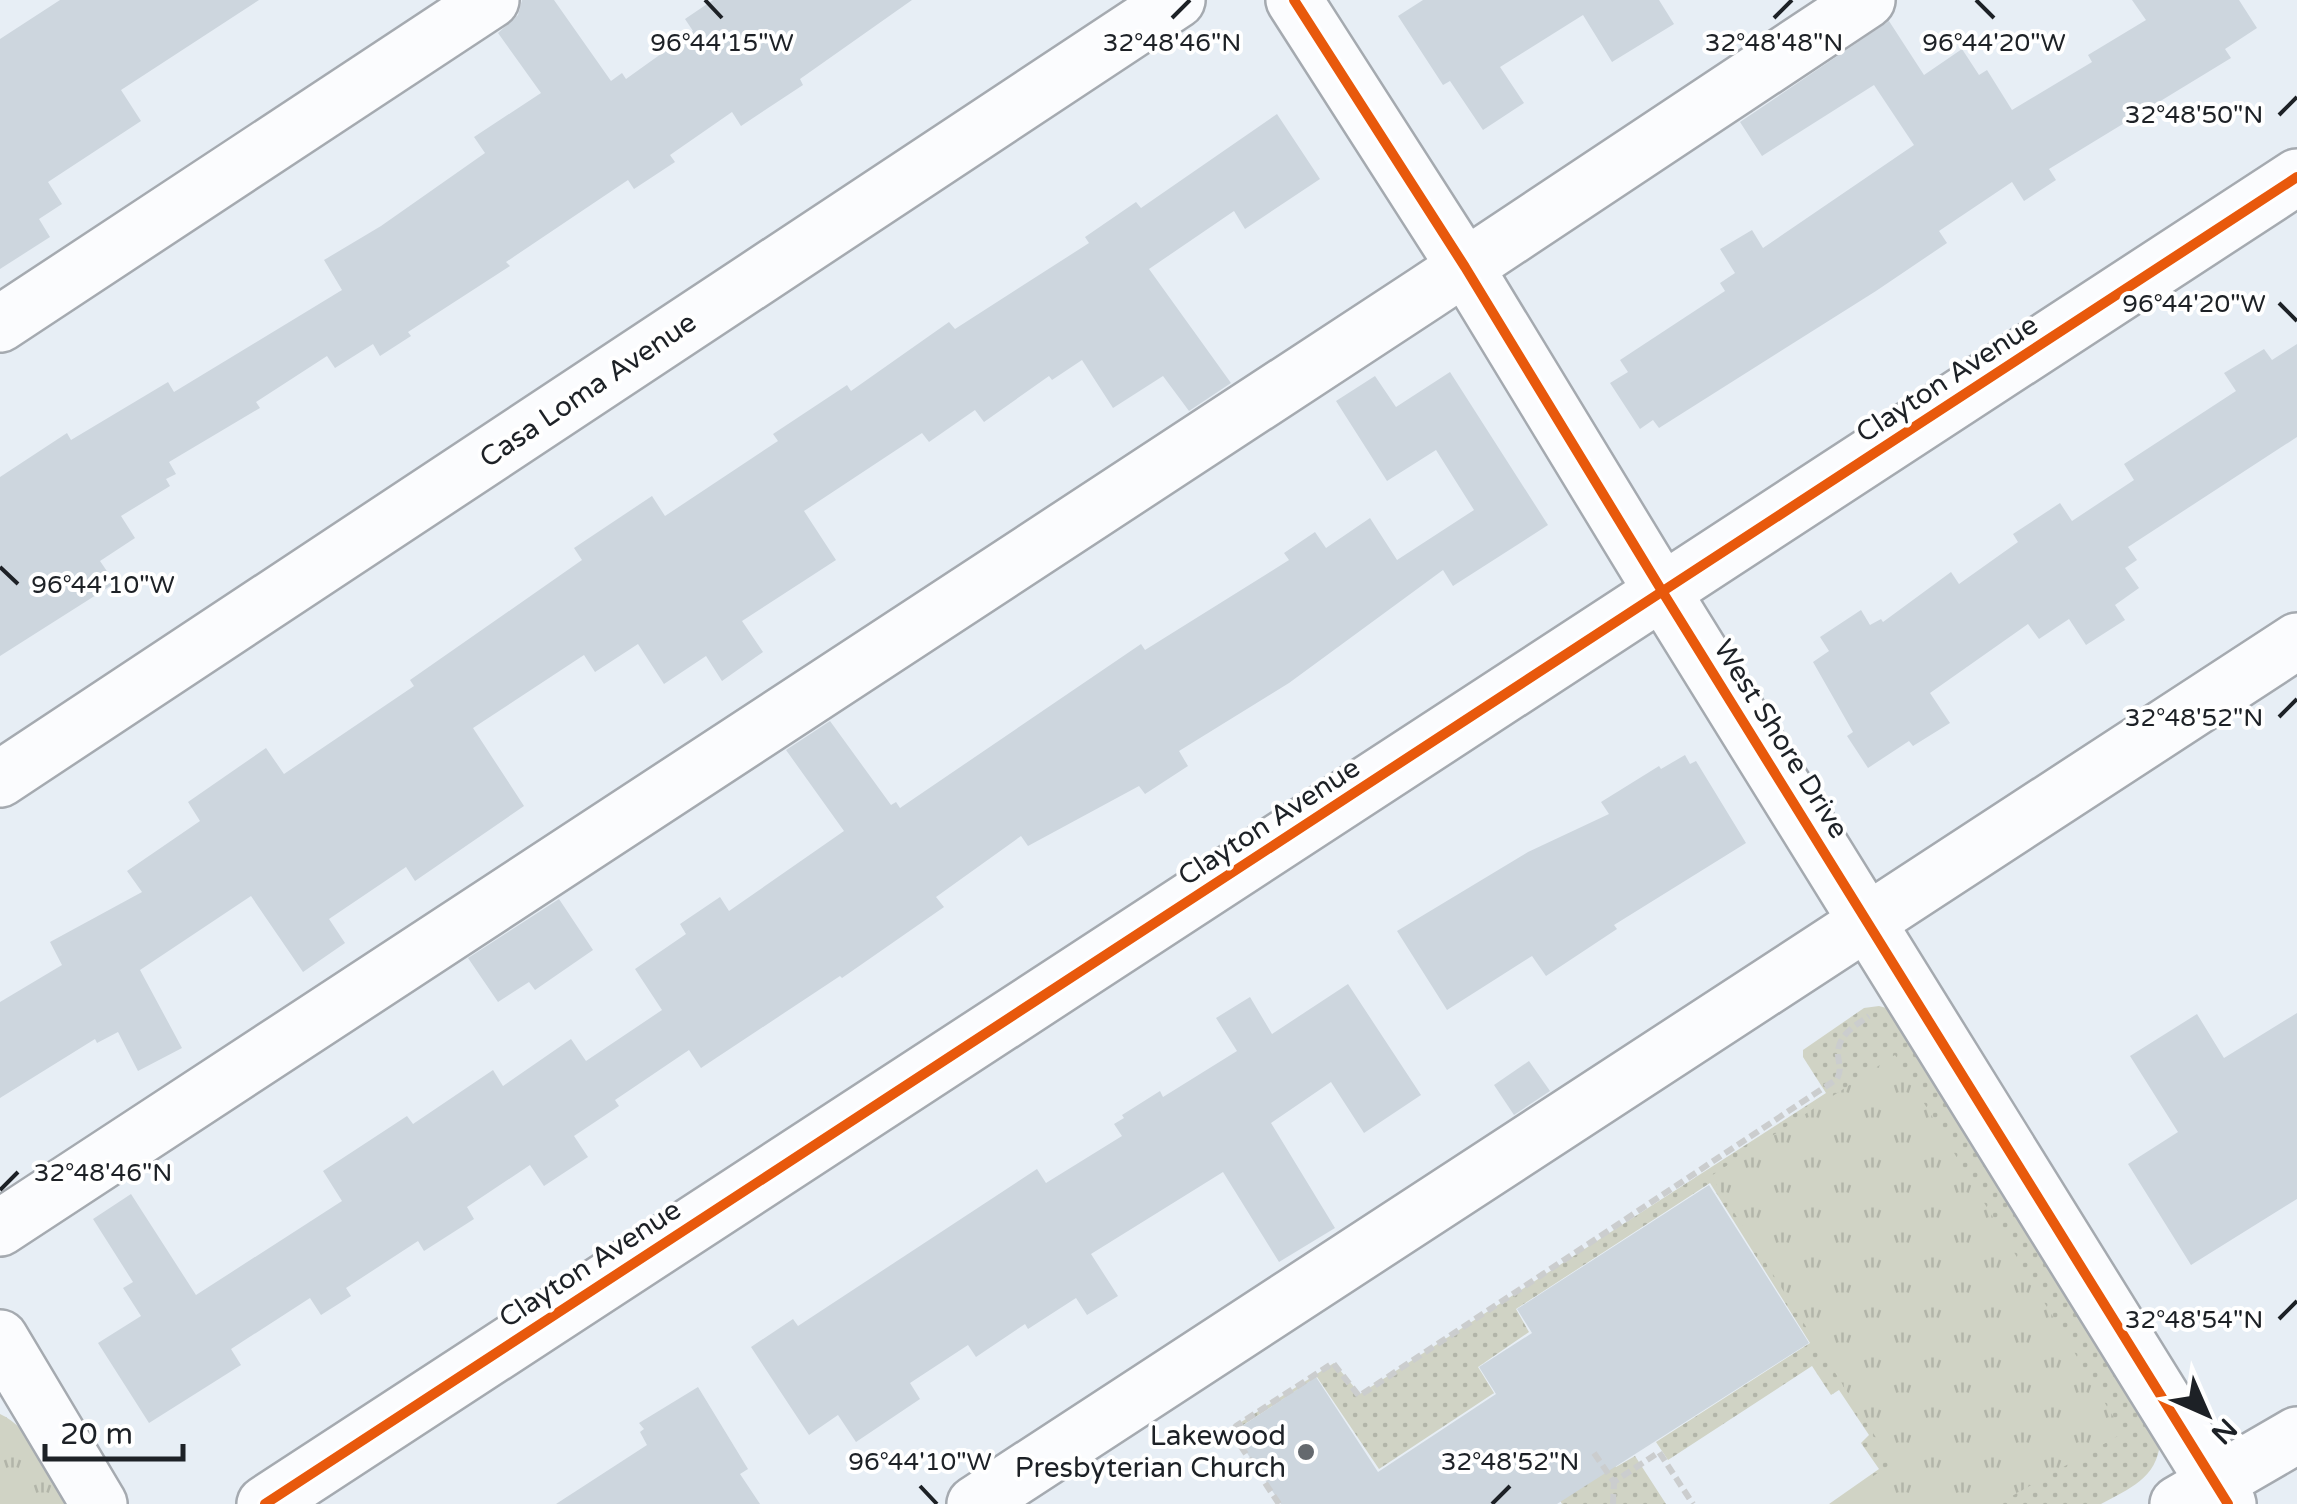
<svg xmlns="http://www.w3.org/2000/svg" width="2297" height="1504" font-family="'Varela Round',sans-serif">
<defs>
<pattern id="grass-dots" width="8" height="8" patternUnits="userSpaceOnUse" patternTransform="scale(2.5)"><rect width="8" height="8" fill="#d0d3c5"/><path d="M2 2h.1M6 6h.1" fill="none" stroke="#b2b5a9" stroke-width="1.8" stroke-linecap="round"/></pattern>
<pattern id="park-tufts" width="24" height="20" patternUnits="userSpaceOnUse" patternTransform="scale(2.5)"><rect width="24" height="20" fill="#d0d3c5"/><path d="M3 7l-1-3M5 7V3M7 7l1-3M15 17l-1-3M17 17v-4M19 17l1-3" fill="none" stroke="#b2b5a9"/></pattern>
</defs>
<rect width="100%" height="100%" fill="#e7eef5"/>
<!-- grass -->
<g fill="url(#grass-dots)">
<path d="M1879 1006 1890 1009 2160 1443C2157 1478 2129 1489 2101 1504H1829L1879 1469 1861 1443 1869 1435 1839 1390 1831 1395 1812 1366 1668 1460 1656 1442 1810 1343 1710 1183 1516 1309 1529 1332 1478 1367 1494 1393 1379 1469 1317 1377 1240 1427 1238 1424 1334 1363 1360 1394 1826 1093 1803 1057V1050L1864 1008Z"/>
<polygon points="1604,1449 1616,1467 1635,1456 1666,1504 1562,1504 1550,1485"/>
</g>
<!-- park -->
<g fill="url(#park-tufts)">
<polygon points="1895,1055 2123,1433 1998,1504 1833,1504 1892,1463 1711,1176"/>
<path d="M0 1414C32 1428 50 1476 67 1504H0Z"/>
</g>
<!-- building -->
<g fill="#cdd6de">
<polygon points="60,0 259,0 121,90 141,121 48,182 62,204 39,219 50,237 0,269 0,39"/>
<polygon points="522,0 554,0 611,81 622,73 626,79 693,31 685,19 713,0 912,0 800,79 803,85 741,126 732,112 670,155 675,162 634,189 628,180 506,262 510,266 408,332 411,336 380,356 373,344 335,368 327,356 256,402 260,408 169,462 176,474 166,479 170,486 121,516 135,538 100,561 115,583 0,656 0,477 67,433 71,440 168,382 174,392 342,290 324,260 381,226 485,153 474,137 541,93 498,33 518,15"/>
<polygon points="1423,0 1659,0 1674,24 1612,62 1583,15 1500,67 1524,103 1483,130 1450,81 1443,85 1398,16"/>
<polygon points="2132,0 2239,0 2257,28 2225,49 2231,58 2049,169 2056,180 2024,201 2012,182 1939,231 1947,243 1876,291 1659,428 1653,420 1640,429 1610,383 1628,372 1620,360 1725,291 1720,283 1735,273 1720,249 1752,230 1763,248 1914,145 1874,85 1762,156 1740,122 1889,21 1924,75 1962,49 1979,75 1987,70 2012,110 2092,62 2088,55 2146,20"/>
<polygon points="1277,114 1320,179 1245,229 1234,211 1149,269 1231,383 1189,411 1163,376 1113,408 1082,360 1052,380 1049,376 984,422 975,410 929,442 922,433 804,511 836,560 742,621 763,652 722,681 706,656 664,684 638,644 595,672 584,655 473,728 524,806 415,881 406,867 329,919 345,943 303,972 251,896 140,970 182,1048 138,1071 118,1032 97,1043 95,1039 0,1098 0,1002 62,965 50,942 142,892 127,871 200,821 188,802 266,748 284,774 414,686 410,680 582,560 574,548 652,496 665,516 778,441 773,434 847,385 851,391 949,322 955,329 1089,243 1085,237 1136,202 1141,208"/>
<polygon points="2297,344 2297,437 2128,547 2137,560 2125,568 2139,588 2115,605 2125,620 2086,645 2069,619 2039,639 2028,624 1930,693 1950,723 1913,746 1909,741 1868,768 1847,736 1853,732 1813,662 1829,651 1820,637 1861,610 1870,625 1881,619 1883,622 1951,572 1959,584 2018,542 2013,534 2060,503 2072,521 2134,480 2124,464 2236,391 2224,373 2264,349 2272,360"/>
<polygon points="1450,372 1548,525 1453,586 1443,570 1289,683 1179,751 1188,766 1145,794 1139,786 1028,846 1021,836 936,897 944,907 842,978 840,976 701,1068 689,1050 615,1100 619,1106 574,1136 588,1157 544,1186 530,1165 467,1207 474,1219 424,1251 418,1241 346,1288 351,1296 321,1315 310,1298 231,1349 241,1365 149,1423 98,1343 141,1316 123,1288 133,1282 93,1219 131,1194 196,1295 342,1201 323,1171 407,1116 413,1124 493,1070 503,1086 571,1039 586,1061 662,1010 635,969 686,934 680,924 720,897 729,911 844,831 786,750 830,721 891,805 896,802 900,808 1141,644 1145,650 1289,560 1284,553 1315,532 1326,548 1370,518 1397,560 1474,510 1436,450 1387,481 1336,401 1375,376 1396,407"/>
<polygon points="1685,755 1690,764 1696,761 1746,843 1614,925 1617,929 1546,976 1532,956 1447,1010 1397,931 1528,852 1609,814 1601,802 1659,766 1661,769"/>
<polygon points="559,899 593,950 535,990 529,982 498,1002 468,958"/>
<polygon points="1348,984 1421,1095 1364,1133 1331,1082 1271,1123 1335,1228 1279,1262 1223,1172 1091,1254 1118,1296 1087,1315 1076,1298 1028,1329 1025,1324 976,1357 968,1345 910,1383 920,1399 856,1442 838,1415 809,1435 751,1347 793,1319 798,1326 1037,1169 1046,1183 1122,1136 1114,1124 1124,1118 1122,1115 1160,1091 1163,1097 1237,1051 1216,1018 1250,997 1272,1034"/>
<polygon points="2297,1013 2297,1199 2191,1265 2128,1164 2178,1132 2130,1056 2197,1014 2224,1058"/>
<polygon points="1529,1061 1550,1091 1514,1115 1494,1085"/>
<polygon points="1709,1185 1809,1343 1557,1504 1281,1504 1233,1432 1316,1377 1378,1472 1496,1394 1479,1367 1532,1333 1517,1309"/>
<polygon points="698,1387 748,1469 740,1474 760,1504 556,1504 647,1445 640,1432 644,1429 639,1423"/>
</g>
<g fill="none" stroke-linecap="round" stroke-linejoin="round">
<!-- minor casing -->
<g stroke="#a5aab0" stroke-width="60">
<g id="minor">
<polyline points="1294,0 1465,267 1662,591 2228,1504"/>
<polyline points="0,324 491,0"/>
<polyline points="0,779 1177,0"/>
<polyline points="0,1228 1426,293 1867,0"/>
<polyline points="0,1338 99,1504"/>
<polyline points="265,1504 2297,177"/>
<polyline points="975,1504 2297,641"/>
<polyline points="2178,1504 2297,1435"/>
</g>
</g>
<!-- path -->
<g stroke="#cbcdce" stroke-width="6" stroke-dasharray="10 5" stroke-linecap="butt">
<polyline points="1594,1453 1614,1482 1659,1452 1693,1504"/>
<path d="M1279 1504 1232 1433 1236 1426 1333 1363 1359 1396 1837 1079C1842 1069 1839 1066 1838 1055 1837 1035 1855 1026 1869 1016"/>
<polyline points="1613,1504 1614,1482"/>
</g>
<!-- minor -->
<use href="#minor" stroke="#fbfcfe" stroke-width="55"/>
<!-- cycleway casing -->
<g stroke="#fff" stroke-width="16">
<g id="cycleway">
<polyline points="1294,0 1465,267 1662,591 2228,1504"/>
<polyline points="265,1504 2297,177"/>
</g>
</g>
<!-- cycleway -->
<use href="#cycleway" stroke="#e8590c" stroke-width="10"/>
</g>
<!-- ticks -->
<path fill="none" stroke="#1d2126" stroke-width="4" d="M705 0 722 18M1976 0 1994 18M1172 18 1190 0M1774 18 1792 0M2279 115 2297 97M2279 303 2297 321M0 567 18 584M2279 717 2297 699M0 1190 18 1172M2279 1319 2297 1301M920 1486 937 1504M1492 1504 1510 1486"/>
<!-- markers -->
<circle fill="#64696e" stroke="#fff" stroke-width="4" cx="1306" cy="1452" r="10"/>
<g text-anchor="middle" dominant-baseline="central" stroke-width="8" stroke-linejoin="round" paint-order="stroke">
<!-- street labels -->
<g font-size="28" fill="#1d2126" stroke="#fff">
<text transform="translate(1947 379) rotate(-33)">Clayton Avenue</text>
<text transform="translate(588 390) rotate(-34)">Casa Loma Avenue</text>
<text transform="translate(1781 739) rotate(58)">West Shore Drive</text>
<text transform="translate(1269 822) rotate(-33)">Clayton Avenue</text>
<text transform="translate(590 1264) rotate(-33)">Clayton Avenue</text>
</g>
<!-- poi labels -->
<g font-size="28" fill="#1d2126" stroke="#fff" text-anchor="end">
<text x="1286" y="1436">Lakewood<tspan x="1286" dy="32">Presbyterian Church</tspan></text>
</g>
</g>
<g font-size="25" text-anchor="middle" fill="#1d2126" stroke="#fff" stroke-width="8" stroke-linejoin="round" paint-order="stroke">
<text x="1994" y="51">96°44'20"W</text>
<text x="722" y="51">96°44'15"W</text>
<text x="1172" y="51">32°48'46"N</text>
<text x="1774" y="51">32°48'48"N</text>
<text x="2194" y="123">32°48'50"N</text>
<text x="2194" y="312">96°44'20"W</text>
<text x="103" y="593">96°44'10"W</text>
<text x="2194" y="726">32°48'52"N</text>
<text x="103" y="1181">32°48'46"N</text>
<text x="2194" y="1328">32°48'54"N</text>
<text x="920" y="1470">96°44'10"W</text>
<text x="1510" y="1470">32°48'52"N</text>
</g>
<!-- north arrow -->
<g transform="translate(2207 1414) rotate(135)" stroke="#ffffff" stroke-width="8" paint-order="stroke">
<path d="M0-8L18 38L0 25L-18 38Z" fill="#1d2126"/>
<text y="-15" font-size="28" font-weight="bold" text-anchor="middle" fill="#1d2126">N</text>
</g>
<!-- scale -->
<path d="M45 1444v15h138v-15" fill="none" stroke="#1d2126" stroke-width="5"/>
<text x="60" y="1444" font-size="30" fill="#1d2126" stroke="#ffffff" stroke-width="8" paint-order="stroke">20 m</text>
</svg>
